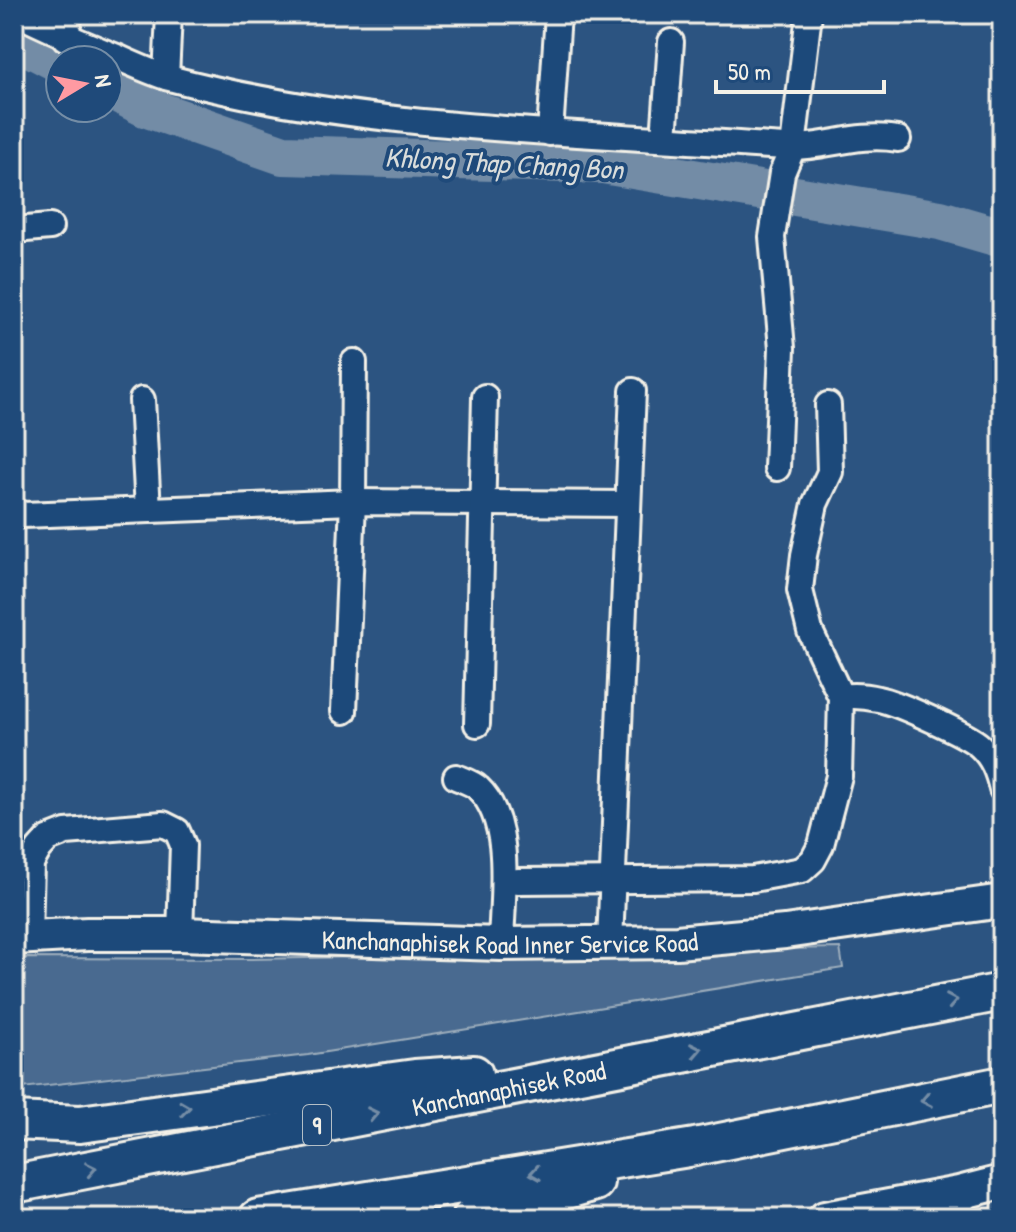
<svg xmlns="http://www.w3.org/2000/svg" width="1016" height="1232" font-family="'Patrick Hand',sans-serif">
<rect width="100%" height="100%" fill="#2c5481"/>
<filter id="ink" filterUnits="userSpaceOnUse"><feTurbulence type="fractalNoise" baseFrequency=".0125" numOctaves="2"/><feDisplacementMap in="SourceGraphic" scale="16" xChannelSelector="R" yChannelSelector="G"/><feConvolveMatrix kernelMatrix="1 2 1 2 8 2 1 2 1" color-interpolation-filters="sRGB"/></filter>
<g filter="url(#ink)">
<!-- green -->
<polygon fill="#496b90" stroke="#9eaebc" stroke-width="2" points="840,948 843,968 308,1055 14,1089 14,960 24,958 251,959"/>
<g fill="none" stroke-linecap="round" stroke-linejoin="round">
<!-- river -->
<g stroke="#738ca6" stroke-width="40">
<polyline points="14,39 60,63"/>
<polyline points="108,88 145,107 283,155 603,164 940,220 1002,238"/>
</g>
<!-- minor casing -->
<g stroke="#f4f1e8" stroke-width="30">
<g id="minor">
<path d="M19 14C52 31 84 44 119 58 135 65 152 73 169 78 369 131 579 132 784 147 825 149 855 132 898 139"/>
<polyline points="65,38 70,14"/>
<polyline points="166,77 169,14"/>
<polyline points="550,133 558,14"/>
<polyline points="664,138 671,42"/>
<polyline points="14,230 50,227"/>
<polyline points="142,400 148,510"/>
<polyline points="777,468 782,348 772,237 782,173 793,147 809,14"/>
<polyline points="14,510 23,515 353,502 628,504"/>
<path d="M841 697C853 695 865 696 878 699 896 702 967 734 980 746 993 758 998 772 1002 789"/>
<polyline points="344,711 353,502 354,362"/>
<polyline points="477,724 485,397"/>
<path d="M456 777C463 780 473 783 478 788 514 822 502 898 501 944"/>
<polyline points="518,881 753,879 802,870 813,860 821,845 839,776 841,697 810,631 800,590 804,555 815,504 830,472 828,405"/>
<polyline points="29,936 31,863 39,849 48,839 66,832 163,824 177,831 183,845 180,934"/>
<polyline points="610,943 633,391"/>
<polyline points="959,1193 962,1218"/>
</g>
</g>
<!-- major casing -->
<g stroke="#f4f1e8" stroke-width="38">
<g id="major">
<path id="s1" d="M14 938 87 934H180L501 944 677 942 785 932 1002 901"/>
<polyline points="825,1218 959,1193 1002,1182"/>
</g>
</g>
<!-- highway casing -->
<g stroke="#f4f1e8" stroke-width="42">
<g id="highway">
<polyline points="14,1121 80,1124 415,1078 474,1074"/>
<path id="s2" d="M14 1184 1002 992"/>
<polyline points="258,1218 695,1147 1002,1085"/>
<polyline points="471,1218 595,1182"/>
</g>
</g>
<!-- minor -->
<use href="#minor" stroke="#1f4a7a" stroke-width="24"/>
<!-- major -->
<use href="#major" stroke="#1f4a7a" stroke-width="32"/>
<!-- highway -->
<use href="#highway" stroke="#1f4a7a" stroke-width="36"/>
</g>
<!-- one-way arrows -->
<defs><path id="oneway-chevron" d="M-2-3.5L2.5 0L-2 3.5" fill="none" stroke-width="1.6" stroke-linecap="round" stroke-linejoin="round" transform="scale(2)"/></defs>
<g stroke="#748da6">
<use href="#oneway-chevron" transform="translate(952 1001) rotate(-11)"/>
<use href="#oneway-chevron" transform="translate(696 1050) rotate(-11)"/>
<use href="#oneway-chevron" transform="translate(926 1100) rotate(169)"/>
<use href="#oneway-chevron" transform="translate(185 1108) rotate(-7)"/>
<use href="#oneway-chevron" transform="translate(373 1114) rotate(-11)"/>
<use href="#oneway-chevron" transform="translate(91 1169) rotate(-11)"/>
<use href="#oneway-chevron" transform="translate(535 1173) rotate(171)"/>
</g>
</g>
<g text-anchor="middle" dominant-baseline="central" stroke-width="8" stroke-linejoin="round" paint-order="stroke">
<!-- shield labels -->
<rect fill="#1f4a7a" stroke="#b4bfc7" stroke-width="2" x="303" y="1105" width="28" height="40" rx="6"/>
<g font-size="24" font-weight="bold" fill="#f4f1e8">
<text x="317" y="1125">9</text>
</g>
<!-- street labels -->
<g font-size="26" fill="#f4f1e8" stroke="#1f4a7a">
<text stroke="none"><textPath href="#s1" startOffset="496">Kanchanaphisek Road Inner Service Road</textPath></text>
<text stroke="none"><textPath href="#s2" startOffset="504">Kanchanaphisek Road</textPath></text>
</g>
<!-- water labels -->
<g font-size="28" font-style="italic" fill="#dadddb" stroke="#1f4a7a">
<text transform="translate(504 163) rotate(3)">Khlong Thap Chang Bon</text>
</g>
</g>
<!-- margin -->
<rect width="1016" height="1232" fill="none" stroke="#1f4a7a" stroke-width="48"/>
<rect x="24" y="24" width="968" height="1184" fill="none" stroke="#f4f1e8" stroke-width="3" filter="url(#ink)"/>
<!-- north arrow -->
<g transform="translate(84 84) rotate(80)"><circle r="38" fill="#1f4a7a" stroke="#748da6" stroke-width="2"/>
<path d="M0-6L14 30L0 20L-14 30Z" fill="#ff9aa2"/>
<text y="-12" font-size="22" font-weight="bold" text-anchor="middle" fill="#f4f1e8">N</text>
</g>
<!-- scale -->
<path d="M716 80v12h168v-12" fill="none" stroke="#f4f1e8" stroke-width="4"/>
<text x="728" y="80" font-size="24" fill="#f4f1e8" stroke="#1f4a7a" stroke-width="6" paint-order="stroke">50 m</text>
</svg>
